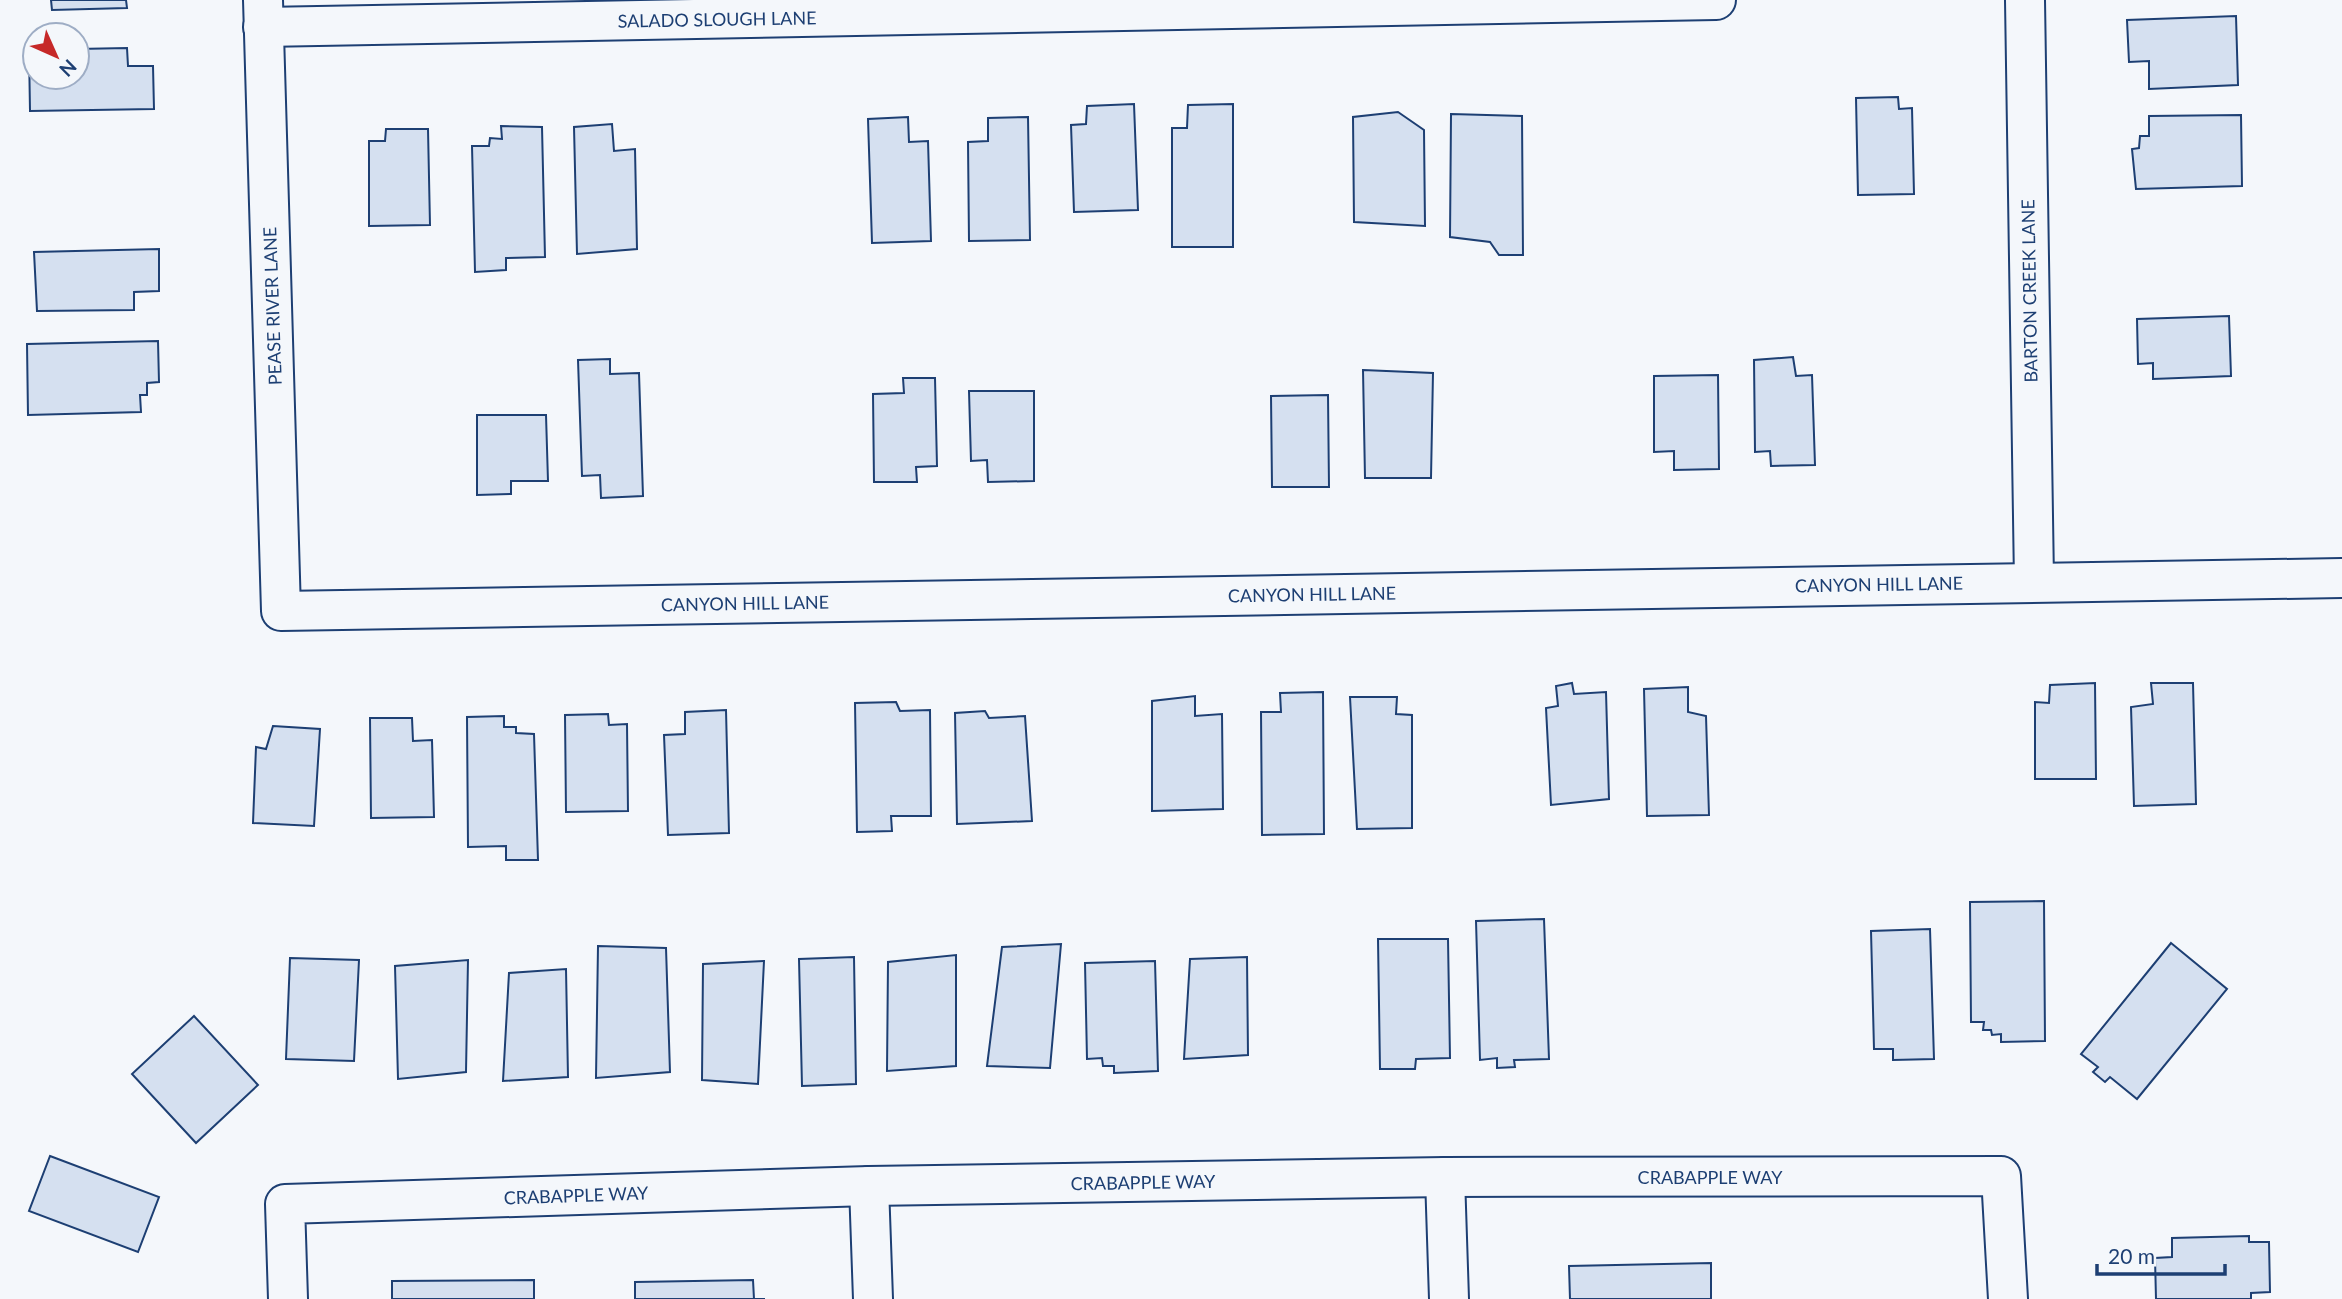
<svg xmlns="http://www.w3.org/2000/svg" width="2342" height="1299" font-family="Lato,sans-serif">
<rect width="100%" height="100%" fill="#f4f7fb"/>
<!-- building -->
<g fill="#d5e0f0" stroke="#1d3f73" stroke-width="2">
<polygon points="51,0 126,0 127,8 52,10"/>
<polygon points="2236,16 2238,85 2149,89 2149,61 2129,62 2127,20"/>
<polygon points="127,48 128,66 153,66 154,109 30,111 29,50 35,50 35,77 77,77 77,49"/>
<polygon points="1898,97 1899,109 1912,108 1914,194 1858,195 1856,98"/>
<polygon points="1134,104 1138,210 1074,212 1071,125 1086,124 1087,106"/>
<polygon points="1233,104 1233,247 1172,247 1172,128 1187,128 1188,105"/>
<polygon points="1398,112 1424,130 1425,226 1354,222 1353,117"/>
<polygon points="1451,114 1522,116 1523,255 1499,255 1490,242 1450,237"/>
<polygon points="2241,115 2242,186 2136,189 2132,149 2139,148 2140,136 2149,136 2149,116"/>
<polygon points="908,117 909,142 928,141 931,241 872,243 868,119"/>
<polygon points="1028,117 1030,240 969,241 968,142 988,141 988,118"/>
<polygon points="612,124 614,151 635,149 637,249 577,254 574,127"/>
<polygon points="501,126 542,127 545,257 506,258 506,270 475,272 472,146 489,146 490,138 502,139"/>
<polygon points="386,129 428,129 430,225 369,226 369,141 385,141"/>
<polygon points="159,249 159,291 134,292 134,310 37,311 34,252"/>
<polygon points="2229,316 2231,376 2153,379 2153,363 2138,364 2137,319"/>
<polygon points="158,341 159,382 147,383 147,395 140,395 141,412 28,415 27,344"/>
<polygon points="1793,357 1796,376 1812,375 1815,465 1771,466 1770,451 1755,452 1754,360"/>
<polygon points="610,359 610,374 639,373 643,496 601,498 600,475 582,476 578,360"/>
<polygon points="1363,370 1433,373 1431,478 1365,478"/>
<polygon points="1718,375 1719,469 1674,470 1674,451 1654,452 1654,376"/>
<polygon points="903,378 935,378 937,466 916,467 917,482 874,482 873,394 904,393"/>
<polygon points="969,391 1034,391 1034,481 988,482 987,460 971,461"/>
<polygon points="1328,395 1329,487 1272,487 1271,396"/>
<polygon points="477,415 546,415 548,481 511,481 511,494 477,495"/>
<polygon points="1572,683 1574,694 1606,692 1609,799 1551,805 1546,708 1558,706 1556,686"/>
<polygon points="2095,683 2096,779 2035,779 2035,702 2049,703 2050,685"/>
<polygon points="2151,683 2193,683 2196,804 2134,806 2131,707 2153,704"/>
<polygon points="1688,687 1688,712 1706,716 1709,815 1647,816 1644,689"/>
<polygon points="1323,692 1324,834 1262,835 1261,712 1281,712 1280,693"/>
<polygon points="1195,696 1195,716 1222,714 1223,809 1152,811 1152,701"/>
<polygon points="1350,697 1397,697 1396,714 1412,715 1412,828 1357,829"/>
<polygon points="896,702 900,711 930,710 931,816 891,816 892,831 857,832 855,703"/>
<polygon points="726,710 729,833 668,835 664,735 685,734 685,712"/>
<polygon points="985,711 989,718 1025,716 1032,821 957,824 955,713"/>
<polygon points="608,714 609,725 627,724 628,811 566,812 565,715"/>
<polygon points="504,716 504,727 516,727 516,733 534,734 538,860 506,860 506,846 468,847 467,717"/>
<polygon points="370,718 412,718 413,741 432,740 434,817 371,818"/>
<polygon points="273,726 320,729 314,826 253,823 256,747 266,749"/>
<polygon points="2044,901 2045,1041 2001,1042 2001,1034 1992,1035 1991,1030 1983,1030 1984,1022 1971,1022 1970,902"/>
<polygon points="1544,919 1549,1059 1514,1060 1515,1067 1497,1068 1497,1058 1480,1060 1476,921"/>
<polygon points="1930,929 1934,1059 1893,1060 1893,1049 1874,1049 1871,931"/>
<polygon points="1378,939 1448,939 1450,1058 1416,1059 1415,1069 1380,1069"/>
<polygon points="2171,943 2227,989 2137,1099 2110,1077 2105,1082 2093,1072 2098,1067 2081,1054"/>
<polygon points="1061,944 1050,1068 987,1066 1002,947"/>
<polygon points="598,946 666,948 670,1072 596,1078"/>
<polygon points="956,955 956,1066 887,1071 888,962"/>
<polygon points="854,957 856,1084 802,1086 799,959"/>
<polygon points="1247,957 1248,1055 1184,1059 1190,959"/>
<polygon points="290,958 359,960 354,1061 286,1059"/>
<polygon points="468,960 466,1072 398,1079 395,966"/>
<polygon points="764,961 758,1084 702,1080 703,964"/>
<polygon points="1155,961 1158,1071 1114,1073 1114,1066 1103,1066 1102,1058 1087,1059 1085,963"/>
<polygon points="566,969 568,1077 503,1081 509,973"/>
<polygon points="194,1016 258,1085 196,1143 132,1074"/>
<polygon points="50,1156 159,1197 138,1252 29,1211"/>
<polygon points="2249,1236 2249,1242 2269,1242 2270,1292 2251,1293 2251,1299 2156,1299 2155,1258 2172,1257 2172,1238"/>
<polygon points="1711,1263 1711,1299 1570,1299 1569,1266"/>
<polygon points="534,1280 534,1299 392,1299 392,1281"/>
<polygon points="753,1280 754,1299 765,1299 635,1299 635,1282"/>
</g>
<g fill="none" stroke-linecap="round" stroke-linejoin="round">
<!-- street casing -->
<g stroke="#1d3f73" stroke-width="42">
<g id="street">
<polyline points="263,0 281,611 2342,578"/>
<polyline points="2025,0 2034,581"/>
<polyline points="263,27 1716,0"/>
<polyline points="1445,1177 1449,1299"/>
<polyline points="869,1186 873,1299"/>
<polyline points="288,1299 285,1204 869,1186 1445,1177 2001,1176 2008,1299"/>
</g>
</g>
<!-- street -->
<use href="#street" stroke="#f4f7fb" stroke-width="38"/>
</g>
<g text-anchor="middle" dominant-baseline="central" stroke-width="5" stroke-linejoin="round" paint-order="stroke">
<!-- street labels -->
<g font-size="18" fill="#1d3f73" stroke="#f4f7fb">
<text transform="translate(717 19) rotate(-1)">SALADO SLOUGH LANE</text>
<text transform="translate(2029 291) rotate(-91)">BARTON CREEK LANE</text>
<text transform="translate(272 306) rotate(-92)">PEASE RIVER LANE</text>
<text transform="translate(1879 584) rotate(-1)">CANYON HILL LANE</text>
<text transform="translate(1312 594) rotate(-1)">CANYON HILL LANE</text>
<text transform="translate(745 603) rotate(-1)">CANYON HILL LANE</text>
<text x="1710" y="1177">CRABAPPLE WAY</text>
<text transform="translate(1143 1182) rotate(-1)">CRABAPPLE WAY</text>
<text transform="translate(576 1195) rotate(-2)">CRABAPPLE WAY</text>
</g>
</g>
<!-- north arrow -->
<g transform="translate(56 56) rotate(135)"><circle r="33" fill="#f4f7fb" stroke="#9eadc5" stroke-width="2"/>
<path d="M0-5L12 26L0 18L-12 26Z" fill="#c62828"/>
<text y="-10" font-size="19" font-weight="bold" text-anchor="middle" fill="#1d3f73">N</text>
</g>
<!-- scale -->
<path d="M2097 1264v10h128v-10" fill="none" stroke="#1d3f73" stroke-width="3.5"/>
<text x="2108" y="1264" font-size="21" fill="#1d3f73" stroke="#f4f7fb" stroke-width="5" paint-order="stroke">20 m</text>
</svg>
